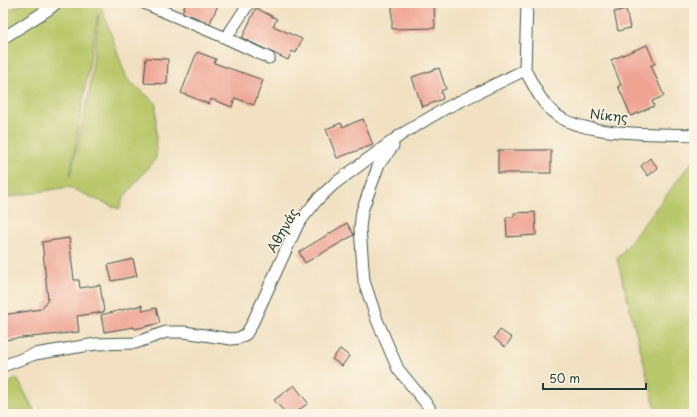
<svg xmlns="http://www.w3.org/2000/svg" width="697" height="417" font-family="'Playpen Sans',sans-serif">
<rect width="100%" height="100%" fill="#fcf5e5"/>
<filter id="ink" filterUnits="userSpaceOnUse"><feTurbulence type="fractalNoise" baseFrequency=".025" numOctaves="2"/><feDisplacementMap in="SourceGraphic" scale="8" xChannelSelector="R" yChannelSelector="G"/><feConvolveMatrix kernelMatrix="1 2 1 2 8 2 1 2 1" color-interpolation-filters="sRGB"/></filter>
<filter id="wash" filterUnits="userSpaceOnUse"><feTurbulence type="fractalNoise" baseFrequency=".012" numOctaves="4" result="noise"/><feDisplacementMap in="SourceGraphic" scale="16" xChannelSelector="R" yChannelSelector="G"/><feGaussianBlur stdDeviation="0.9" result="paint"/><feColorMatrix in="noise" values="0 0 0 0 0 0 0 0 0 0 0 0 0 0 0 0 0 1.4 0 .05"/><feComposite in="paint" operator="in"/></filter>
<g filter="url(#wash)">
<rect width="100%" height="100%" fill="#f1e1c2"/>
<!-- green -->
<g fill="#b9c86b" stroke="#6c8250" fill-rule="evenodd">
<path d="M27 3H100L127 79 156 103V158L124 197 119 209 68 187 3 198V12ZM99 14 89 93 70 176 98 14Z"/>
<polygon points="694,159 694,414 657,414 617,259"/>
<polygon points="17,378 36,414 3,414 3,387"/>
</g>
<g id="blocks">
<!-- building -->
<g fill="#eea393">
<polygon points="186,3 219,3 210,23 182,12"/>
<polygon points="434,3 435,28 392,29 392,4"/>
<polygon points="256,8 277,19 273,26 302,39 296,53 292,51 288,60 242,38"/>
<polygon points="626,9 630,28 618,31 614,12"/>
<polygon points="647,45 655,64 651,65 664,96 652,101 654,106 631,116 618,86 621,85 611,60"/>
<polygon points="197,52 216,59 214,63 263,80 254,105 235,98 232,107 211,99 209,104 181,93"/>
<polygon points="146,58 168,59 167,84 144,83"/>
<polygon points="439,68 446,89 441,91 443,99 422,107 412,77"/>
<polygon points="363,119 373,145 337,158 326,129 341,123 343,127"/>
<rect x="498" y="150" width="53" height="23"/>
<polygon points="650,158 658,168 648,176 641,166"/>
<polygon points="535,212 536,235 507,237 506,217 514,217 514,213"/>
<polygon points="347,223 354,235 305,263 299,252"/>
<polygon points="69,238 74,280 79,280 80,288 100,285 104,312 77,316 79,332 3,340 3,315 41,309 48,300 42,242"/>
<polygon points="133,259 137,276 112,281 108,265"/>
<polygon points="142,305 143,311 156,308 160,323 135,329 134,327 104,332 101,315"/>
<polygon points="500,330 512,338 505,347 494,338"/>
<polygon points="340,349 349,356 342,366 332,359"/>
<polygon points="294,385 308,403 294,414 286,414 274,400"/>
</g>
</g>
</g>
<g filter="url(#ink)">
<use href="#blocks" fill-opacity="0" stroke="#3e5649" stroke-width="1"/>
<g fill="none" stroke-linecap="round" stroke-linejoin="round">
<!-- street casing -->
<g stroke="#3e5649" stroke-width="13">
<g id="street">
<polyline points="144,3 226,38 249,3"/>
<polyline points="3,38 49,9 56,3"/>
<polyline points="226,38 269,58"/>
<path d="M525 70C533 84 541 103 554 113 581 137 657 133 694 135"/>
<polyline points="393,146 379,164 362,211 360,228 364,281 377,320 398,369 429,407 431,414"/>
<polyline points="3,366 35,354 96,344 135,343 166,332 184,332 231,339 239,338 246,334 251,326 298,224 317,200 334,184 402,134 446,108 525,70 527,3"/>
</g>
</g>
<!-- street -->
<use href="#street" stroke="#fff" stroke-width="11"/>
</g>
</g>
<g text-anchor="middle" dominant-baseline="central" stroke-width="3" stroke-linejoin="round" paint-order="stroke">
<!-- street labels -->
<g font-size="13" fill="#1f3d34" stroke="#fcf5e5">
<text transform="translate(609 115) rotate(6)">Νίκης</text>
<text transform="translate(282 230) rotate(-60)">Αθηνάς</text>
</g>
</g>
<!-- margin -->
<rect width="697" height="417" fill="none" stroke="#fcf5e5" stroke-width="16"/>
<!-- scale -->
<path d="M543 383v6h103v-6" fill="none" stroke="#1f3d34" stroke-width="2"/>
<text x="549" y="383" font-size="12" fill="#1f3d34" stroke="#fcf5e5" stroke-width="3" paint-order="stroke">50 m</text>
</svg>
